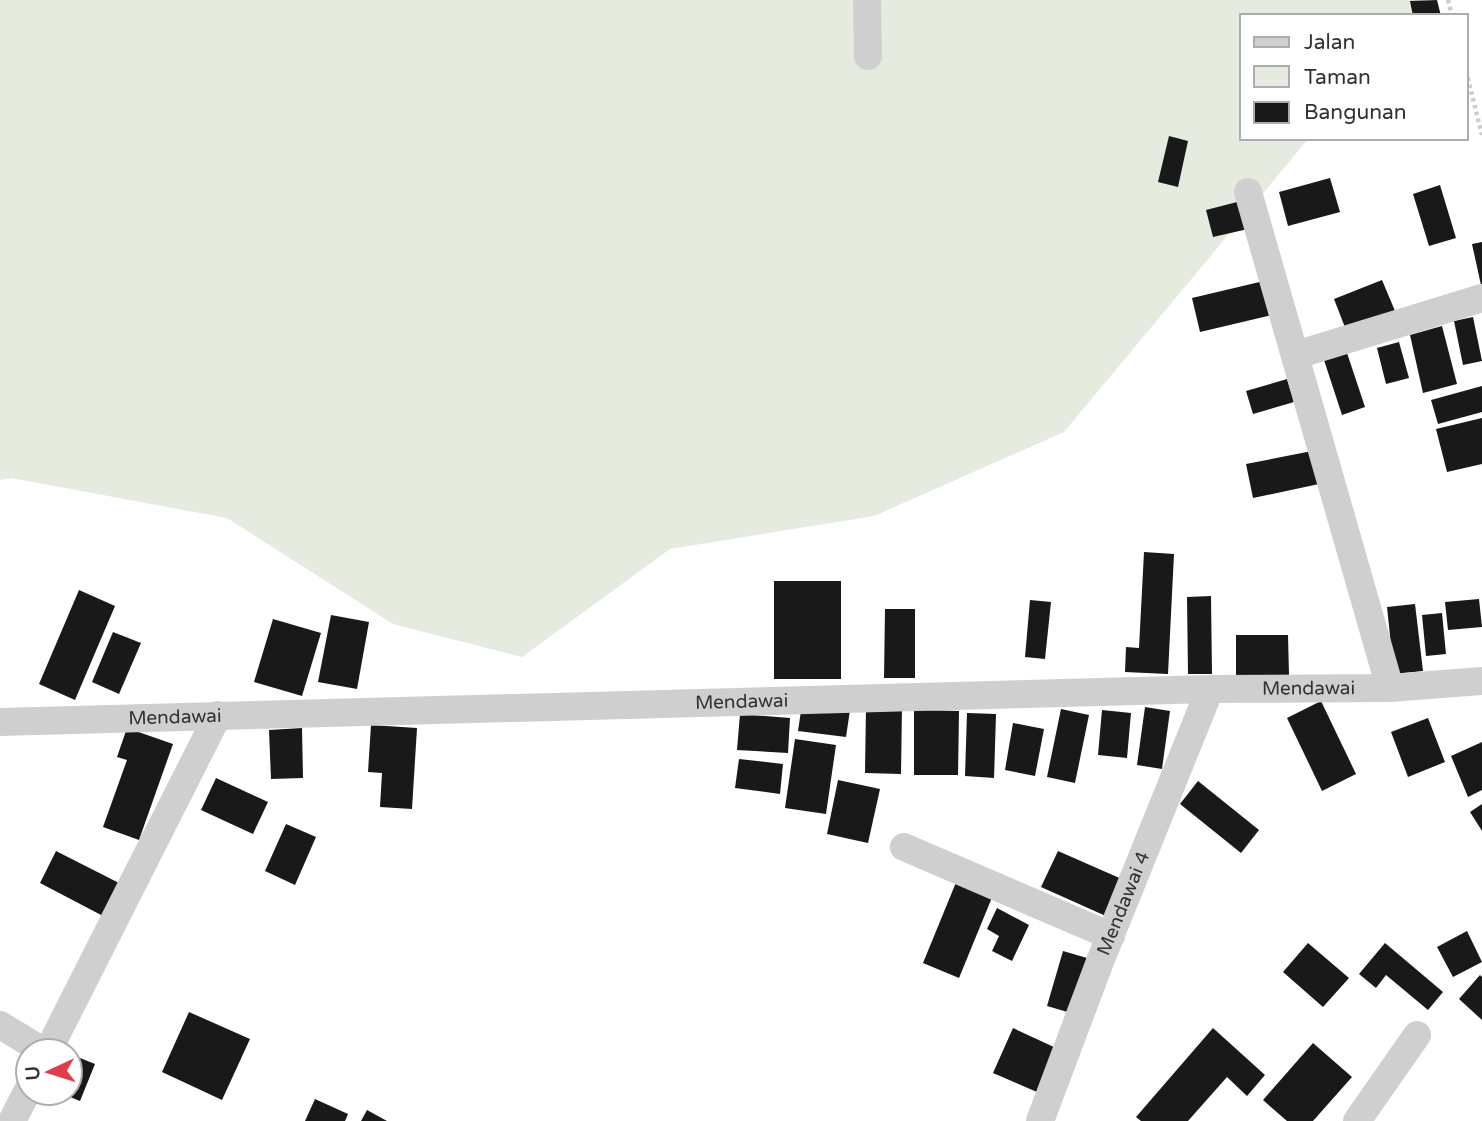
<svg xmlns="http://www.w3.org/2000/svg" width="1482" height="1121" font-family="'Varela Round',sans-serif">
<rect width="100%" height="100%" fill="#fff"/>
<!-- green -->
<polygon fill="#e5ebde" points="0,0 1425,0 1412,16 1242,16 1242,138 1309,138 1064,432 874,516 670,549 522,657 393,624 227,518 11,478 0,480"/>
<!-- building -->
<g fill="#191919">
<polygon points="1437,0 1441,16 1413,16 1410,1"/>
<polygon points="1169,136 1188,141 1178,187 1158,182"/>
<polygon points="1330,178 1340,212 1288,226 1279,192"/>
<polygon points="1440,185 1456,238 1429,246 1413,194"/>
<polygon points="1241,201 1248,229 1213,237 1206,210"/>
<polygon points="1482,242 1482,285 1481,285 1472,244"/>
<polygon points="1268,280 1276,314 1200,332 1192,298"/>
<polygon points="1382,280 1395,311 1346,330 1334,299"/>
<polygon points="1473,317 1482,361 1463,365 1454,321"/>
<polygon points="1442,326 1457,384 1423,393 1410,335"/>
<polygon points="1399,342 1409,378 1386,384 1377,348"/>
<polygon points="1347,353 1365,407 1342,415 1324,360"/>
<polygon points="1287,379 1294,402 1253,414 1246,391"/>
<polygon points="1482,386 1482,412 1438,424 1431,400"/>
<polygon points="1482,418 1482,464 1447,472 1436,429"/>
<polygon points="1312,451 1319,484 1253,498 1246,464"/>
<polygon points="1144,552 1174,554 1168,674 1125,672 1126,647 1139,648"/>
<rect x="774" y="581" width="67" height="98"/>
<polygon points="79,590 115,606 75,700 39,684"/>
<polygon points="1211,596 1212,674 1188,674 1187,597"/>
<polygon points="1479,599 1482,627 1448,630 1445,602"/>
<polygon points="1030,600 1051,602 1045,659 1025,657"/>
<polygon points="1415,604 1423,671 1394,674 1387,607"/>
<polygon points="885,609 915,609 915,678 884,678"/>
<polygon points="1442,613 1446,654 1426,656 1422,615"/>
<polygon points="331,615 369,622 357,689 318,682"/>
<polygon points="273,619 321,633 302,696 254,682"/>
<polygon points="113,632 141,643 119,694 92,682"/>
<polygon points="1236,635 1288,635 1289,675 1236,675"/>
<polygon points="1321,701 1356,774 1322,791 1287,718"/>
<polygon points="802,704 850,710 846,737 798,731"/>
<polygon points="866,707 902,707 901,774 865,773"/>
<polygon points="1145,707 1170,711 1162,769 1137,765"/>
<polygon points="1061,709 1089,715 1075,783 1047,777"/>
<polygon points="914,710 959,711 958,775 914,775"/>
<polygon points="1102,710 1131,713 1127,758 1098,755"/>
<polygon points="967,713 996,714 994,778 965,776"/>
<polygon points="740,714 790,718 788,753 737,750"/>
<polygon points="1428,718 1445,762 1408,777 1391,732"/>
<polygon points="1013,723 1044,729 1035,776 1005,770"/>
<polygon points="371,725 417,728 412,809 380,807 382,773 368,772"/>
<polygon points="127,728 173,744 139,840 103,827 127,760 117,757"/>
<polygon points="302,728 303,778 271,779 269,730"/>
<polygon points="795,739 836,745 826,814 785,808"/>
<polygon points="1482,742 1482,790 1468,797 1451,756"/>
<polygon points="739,759 783,764 780,794 735,788"/>
<polygon points="216,778 268,802 253,834 201,810"/>
<polygon points="838,780 880,789 868,843 827,834"/>
<polygon points="1198,781 1259,830 1241,853 1180,804"/>
<polygon points="1482,804 1482,831 1470,812"/>
<polygon points="286,824 316,837 295,885 265,871"/>
<polygon points="56,851 119,883 103,916 40,883"/>
<polygon points="1058,851 1124,880 1108,917 1041,887"/>
<polygon points="957,880 993,895 959,978 923,963"/>
<polygon points="997,908 1029,925 1012,961 992,951 999,936 987,929"/>
<polygon points="1467,931 1482,962 1453,977 1437,947"/>
<polygon points="1308,943 1349,978 1323,1007 1283,972"/>
<polygon points="1385,943 1443,992 1428,1010 1386,975 1376,988 1359,974"/>
<polygon points="1063,951 1087,958 1071,1013 1047,1006"/>
<polygon points="1480,975 1482,977 1482,1020 1459,999"/>
<polygon points="189,1012 250,1039 222,1100 162,1072"/>
<polygon points="1013,1028 1056,1048 1037,1092 993,1073"/>
<polygon points="1213,1028 1265,1075 1247,1096 1227,1077 1188,1121 1141,1121 1136,1117"/>
<polygon points="1313,1043 1352,1077 1313,1121 1287,1121 1263,1100"/>
<polygon points="70,1054 95,1064 80,1101 60,1093 70,1093"/>
<polygon points="315,1099 348,1114 345,1121 305,1121"/>
<polygon points="367,1110 387,1121 361,1121"/>
</g>
<g fill="none" stroke-linecap="round" stroke-linejoin="round">
<!-- path -->
<g stroke="#ccc" stroke-width="4.5" stroke-dasharray="3.5 3.5" stroke-linecap="butt">
<polyline points="1448,0 1452,16"/>
<polyline points="1466,71 1482,135"/>
</g>
<!-- minor -->
<g stroke="#cfcfcf" stroke-width="28">
<polyline points="867,0 868,56"/>
<polyline points="1248,192 1390,688"/>
<polyline points="1296,355 1482,298"/>
<path id="s1" d="M0 722 1210 689 1390 688 1482 681"/>
<polyline points="904,847 1111,936"/>
<polyline points="0,1025 43,1051"/>
<polyline points="48,1051 218,715"/>
<polyline points="12,1121 28,1090"/>
<path id="s2" d="M1040 1121 1101 959 1210 689"/>
<polyline points="1357,1121 1417,1035"/>
</g>
</g>
<g text-anchor="middle" dominant-baseline="central" stroke-width="7" stroke-linejoin="round" paint-order="stroke">
<!-- street labels -->
<g font-size="19" fill="#323232" stroke="#fff">
<text stroke="none"><textPath href="#s1" startOffset="1309">Mendawai</textPath></text>
<text stroke="none"><textPath href="#s1" startOffset="742">Mendawai</textPath></text>
<text stroke="none"><textPath href="#s1" startOffset="175">Mendawai</textPath></text>
<text stroke="none"><textPath href="#s2" startOffset="233">Mendawai 4</textPath></text>
</g>
</g>
<!-- legend -->
<rect x="1240" y="14" width="228" height="126" fill="#ffffff" stroke="#adadad" stroke-width="2"/>
<rect x="1254" y="37" width="35" height="10" fill="#cfcfcf" stroke="#adadad" stroke-width="2"/>
<text x="1304" y="49" font-size="21" fill="#323232">Jalan</text>
<rect x="1254" y="66" width="35" height="21" fill="#e5ebde" stroke="#adadad" stroke-width="2"/>
<text x="1304" y="84" font-size="21" fill="#323232">Taman</text>
<rect x="1254" y="102" width="35" height="21" fill="#191919" stroke="#adadad" stroke-width="2"/>
<text x="1304" y="119" font-size="21" fill="#323232">Bangunan</text>
<!-- north arrow -->
<g transform="translate(49 1072) rotate(266)"><circle r="33" fill="#ffffff" stroke="#adadad" stroke-width="2"/>
<path d="M0-5L12 26L0 18L-12 26Z" fill="#e13c4b"/>
<text y="-10" font-size="19" font-weight="bold" text-anchor="middle" fill="#323232">U</text>
</g>
</svg>
